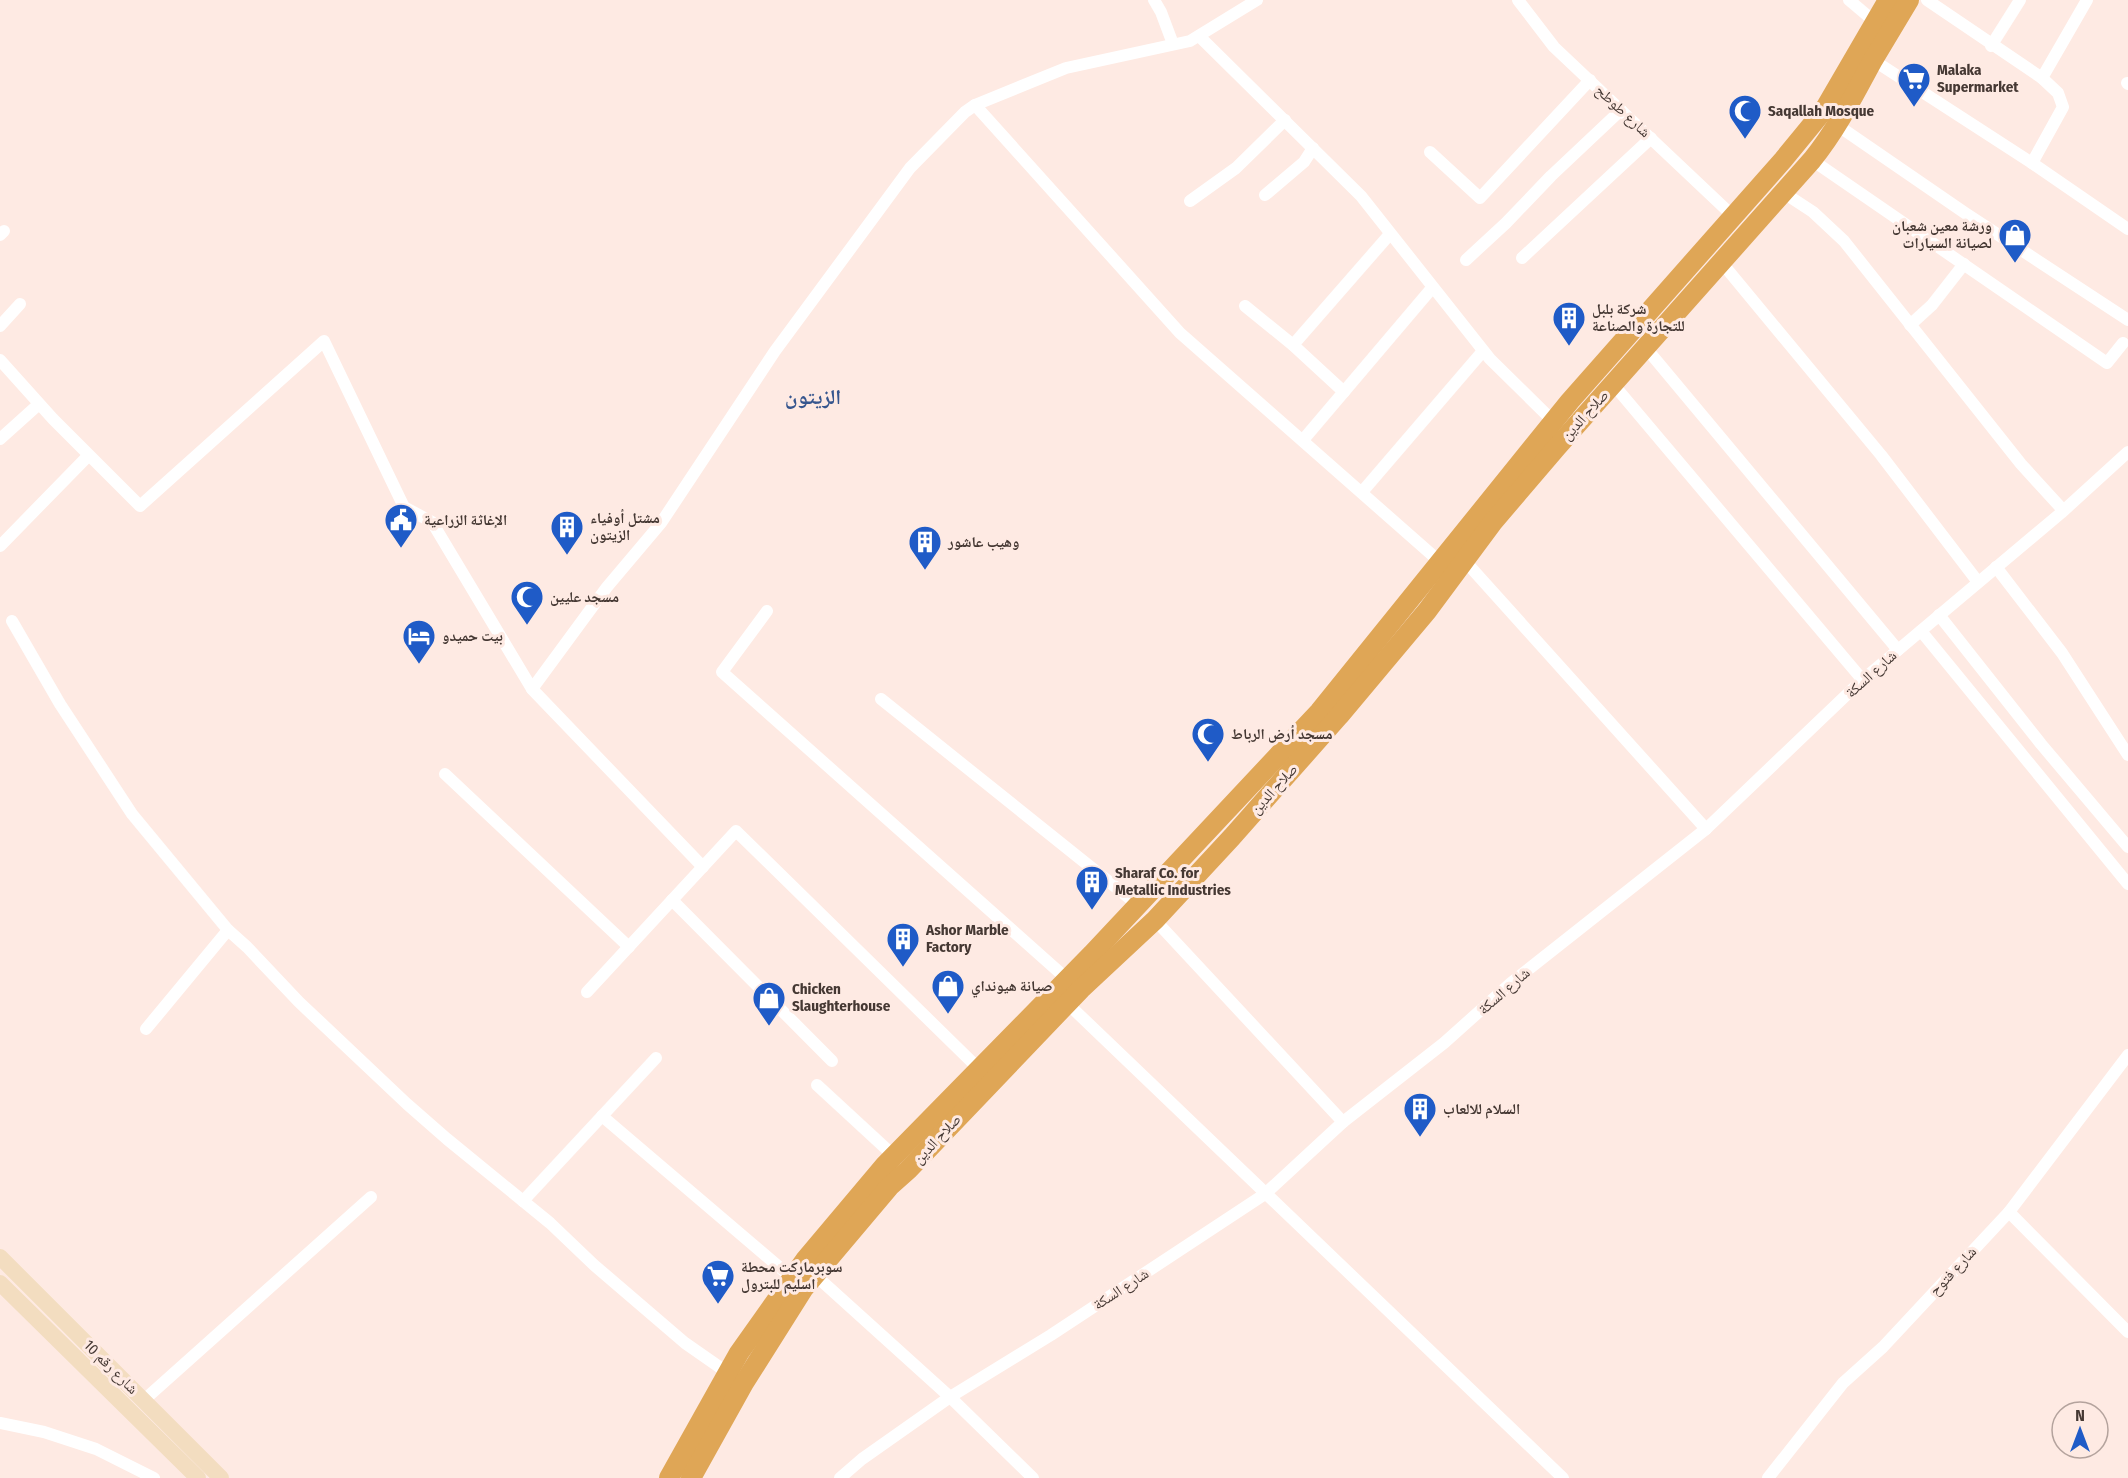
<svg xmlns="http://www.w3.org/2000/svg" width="2128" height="1478" font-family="'Fira Sans Condensed','Noto Naskh Arabic',sans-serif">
<rect width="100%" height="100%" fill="#feeae3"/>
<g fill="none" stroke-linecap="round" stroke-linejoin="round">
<!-- minor -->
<g stroke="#fff" stroke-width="12">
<polyline points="1154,0 1161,12 1173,44"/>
<polyline points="1518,0 1554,47 1734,217"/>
<polyline points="1849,0 1875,22"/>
<polyline points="1927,0 2042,78"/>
<polyline points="1199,36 1361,196 1490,359 1553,421"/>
<polyline points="1991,46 2020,0"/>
<polyline points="1873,60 2032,163 2128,229"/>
<polyline points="2127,83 2128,84"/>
<polyline points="975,105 1180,333 1439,561"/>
<polyline points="1837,125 1965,213 2128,320"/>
<polyline points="1430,152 1480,198 1590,80"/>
<polyline points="1812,160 2107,363 2123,343"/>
<polyline points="2032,163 2063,107 2058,93 2042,78 2087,0"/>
<polyline points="1784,193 1813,212 1844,241 2021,464 2063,510"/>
<polyline points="1265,195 1304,162 1313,148"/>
<polyline points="1190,201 1236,168 1285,120"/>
<polyline points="0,235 4,231"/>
<polyline points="1522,258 1651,138"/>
<polyline points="1466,260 1506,223 1551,176 1621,110"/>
<polyline points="1722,263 1881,455 1978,582"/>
<polyline points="1245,306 1293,345 1344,392"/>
<polyline points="1910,325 1932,305 1964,264"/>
<polyline points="0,326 20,304"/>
<polyline points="1293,345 1390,234"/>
<polyline points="1646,348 1898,650"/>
<polyline points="0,360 53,419 140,506 324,341 404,507 432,522 532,689 703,867"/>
<polyline points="1613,384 1861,678 1860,682"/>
<polyline points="0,439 39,404"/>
<polyline points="1303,440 1432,288"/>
<polyline points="1362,492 1483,351"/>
<polyline points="0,546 88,456"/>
<polyline points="1465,561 1706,829"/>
<polyline points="1996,567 2062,653 2128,755"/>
<polyline points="767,611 722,672 1067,979"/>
<polyline points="1939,615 2041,744 2128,847"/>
<polyline points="12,621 60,704 132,814 228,930"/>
<polyline points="1921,631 2128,884"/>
<polyline points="532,689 607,587 661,523 775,351 910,168 965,112 975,105 1066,68 1190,41 1257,0"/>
<polyline points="881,699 1138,905"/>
<polyline points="445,774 629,947"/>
<polyline points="672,900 832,1061"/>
<polyline points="1155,920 1343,1122"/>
<polyline points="587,992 736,831 979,1069"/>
<polyline points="1068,1004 1563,1478"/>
<polyline points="146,1029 228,930 247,947 299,1002 407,1104 447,1139 550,1223 594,1265 685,1343 728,1373"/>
<polyline points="817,1085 894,1156"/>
<polyline points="602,1116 792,1278"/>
<polyline points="523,1201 656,1058"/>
<polyline points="2009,1212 2128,1332"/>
<polyline points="815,1275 950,1397 1033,1478"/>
<polyline points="144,1400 371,1197"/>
<polyline points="0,1423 44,1432 96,1449 154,1478"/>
<polyline points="840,1478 862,1459 950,1397 1051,1335 1265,1194 1343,1122 1444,1043 1511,983 1706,829 1860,682 2061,513 2128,452"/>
<polyline points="1768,1478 1843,1383 1883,1347 2009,1212 2128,1055"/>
</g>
<!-- secondary -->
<g stroke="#f3ddc0" stroke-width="16">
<polyline points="0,1257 221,1478"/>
<polyline points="0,1283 198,1478"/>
</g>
<!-- trunk -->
<g stroke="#dfa656" stroke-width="20">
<polyline points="669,1478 739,1353 805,1260 885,1165 1092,954 1319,712 1570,401 1783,160 1824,110 1888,0"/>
<path d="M691 1478 744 1383 804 1288 815 1275 890 1186 908 1170 1081 989 1155 920 1232 837 1339 716 1380 667 1427 611 1493 522 1557 447 1812 160C1837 129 1854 95 1873 60 1885 40 1897 20 1909 0"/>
</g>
</g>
<!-- icons -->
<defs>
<g id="supermarket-pin" transform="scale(1.725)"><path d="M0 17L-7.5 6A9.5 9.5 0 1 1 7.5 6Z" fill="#1f5bc7" stroke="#feeae3"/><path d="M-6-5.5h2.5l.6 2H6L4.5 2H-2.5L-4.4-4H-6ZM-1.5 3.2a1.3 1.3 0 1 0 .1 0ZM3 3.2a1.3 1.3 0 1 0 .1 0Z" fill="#fff"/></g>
<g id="mosque-pin" transform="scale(1.725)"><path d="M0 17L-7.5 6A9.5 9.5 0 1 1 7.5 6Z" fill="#1f5bc7" stroke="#feeae3"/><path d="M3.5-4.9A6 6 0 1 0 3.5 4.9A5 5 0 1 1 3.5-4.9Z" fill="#fff"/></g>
<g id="shop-pin" transform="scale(1.725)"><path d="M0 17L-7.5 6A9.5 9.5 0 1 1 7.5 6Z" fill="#1f5bc7" stroke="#feeae3"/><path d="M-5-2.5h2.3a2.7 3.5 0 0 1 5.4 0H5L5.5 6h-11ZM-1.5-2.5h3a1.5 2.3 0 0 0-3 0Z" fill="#fff"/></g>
<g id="building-pin" transform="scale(1.725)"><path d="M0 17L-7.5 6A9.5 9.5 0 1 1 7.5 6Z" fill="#1f5bc7" stroke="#feeae3"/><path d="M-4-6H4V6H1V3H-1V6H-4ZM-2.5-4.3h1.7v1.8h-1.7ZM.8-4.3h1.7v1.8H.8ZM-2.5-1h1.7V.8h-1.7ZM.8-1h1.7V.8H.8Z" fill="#fff"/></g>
<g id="civic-pin" transform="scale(1.725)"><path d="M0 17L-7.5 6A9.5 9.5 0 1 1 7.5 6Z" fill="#1f5bc7" stroke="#feeae3"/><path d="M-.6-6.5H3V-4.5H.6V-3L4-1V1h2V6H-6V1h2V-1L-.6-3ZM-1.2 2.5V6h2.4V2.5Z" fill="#fff"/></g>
<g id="hotel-pin" transform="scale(1.725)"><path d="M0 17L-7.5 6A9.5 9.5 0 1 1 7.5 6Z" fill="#1f5bc7" stroke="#feeae3"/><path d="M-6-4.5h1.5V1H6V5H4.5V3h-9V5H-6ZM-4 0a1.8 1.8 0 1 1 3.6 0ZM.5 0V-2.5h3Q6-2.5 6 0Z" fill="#fff"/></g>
</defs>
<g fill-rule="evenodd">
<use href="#supermarket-pin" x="1914" y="79"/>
<use href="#mosque-pin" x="1745" y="111"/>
<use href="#shop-pin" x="2015" y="235"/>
<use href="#building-pin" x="1569" y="318"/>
<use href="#civic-pin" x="401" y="520"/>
<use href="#building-pin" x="567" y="527"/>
<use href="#building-pin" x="925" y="542"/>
<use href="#mosque-pin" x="527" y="597"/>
<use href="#hotel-pin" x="419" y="636"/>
<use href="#mosque-pin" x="1208" y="734"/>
<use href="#building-pin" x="1092" y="882"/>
<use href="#building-pin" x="903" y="939"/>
<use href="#shop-pin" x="948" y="986"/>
<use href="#shop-pin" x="769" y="998"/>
<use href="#building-pin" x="1420" y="1109"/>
<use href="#supermarket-pin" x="718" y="1276"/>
</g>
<g text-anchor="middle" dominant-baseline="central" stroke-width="6" stroke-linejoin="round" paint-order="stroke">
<!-- poi labels -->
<g font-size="15" font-weight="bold" fill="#453833" stroke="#feeae3" text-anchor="start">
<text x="1937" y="70">Malaka<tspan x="1937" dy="17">Supermarket</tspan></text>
<text x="1768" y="111">Saqallah Mosque</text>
<text x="1992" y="226" text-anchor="end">ورشة معين شعبان<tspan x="1992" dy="17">لصيانة السيارات</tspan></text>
<text x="1592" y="309">شركة بلبل<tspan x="1592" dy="17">للتجارة والصناعة</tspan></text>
<text x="590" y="518">مشتل أوفياء<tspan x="590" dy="17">الزيتون</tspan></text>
<text x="424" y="520">الإغاثة الزراعية</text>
<text x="948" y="542">وهيب عاشور</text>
<text x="550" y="597">مسجد عليين</text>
<text x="442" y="636">بيت حميدو</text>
<text x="1231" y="734">مسجد أرض الرباط</text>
<text x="1115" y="873">Sharaf Co. for<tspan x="1115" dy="17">Metallic Industries</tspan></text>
<text x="926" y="930">Ashor Marble<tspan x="926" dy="17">Factory</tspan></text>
<text x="971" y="986">صيانة هيونداي</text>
<text x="792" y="989">Chicken<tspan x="792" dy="17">Slaughterhouse</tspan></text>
<text x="1443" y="1109">السلام للالعاب</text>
<text x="741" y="1267">سوبرماركت محطة<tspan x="741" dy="17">اسليم للبترول</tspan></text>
</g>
<!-- street labels -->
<g font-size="15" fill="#453833" stroke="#feeae3">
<text transform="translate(1623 111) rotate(43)">شارع طوطح</text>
<text transform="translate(1585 415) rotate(-48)">صلاح الدين</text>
<text transform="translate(1871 674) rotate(-42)">شارع السكة</text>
<text transform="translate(1274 789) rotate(-48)">صلاح الدين</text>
<text transform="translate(1504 991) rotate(-41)">شارع السكة</text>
<text transform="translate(937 1139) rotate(-47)">صلاح الدين</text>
<text transform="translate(1953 1271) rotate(-47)">شارع فتوح</text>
<text transform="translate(1121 1289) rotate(-33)">شارع السكة</text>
<text transform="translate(111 1367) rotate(45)">شارع رقم 10</text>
</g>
<!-- district labels -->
<g font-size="21" font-weight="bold" fill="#36568e" stroke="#feeae3">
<text x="813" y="397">الزيتون</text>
</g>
</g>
<!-- north arrow -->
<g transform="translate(2080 1430)"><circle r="28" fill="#feeae3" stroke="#b4a39d" stroke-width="1.5"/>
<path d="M0-4.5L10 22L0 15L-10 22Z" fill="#1f5bc7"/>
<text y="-9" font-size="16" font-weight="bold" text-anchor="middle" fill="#453833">N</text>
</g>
</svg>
